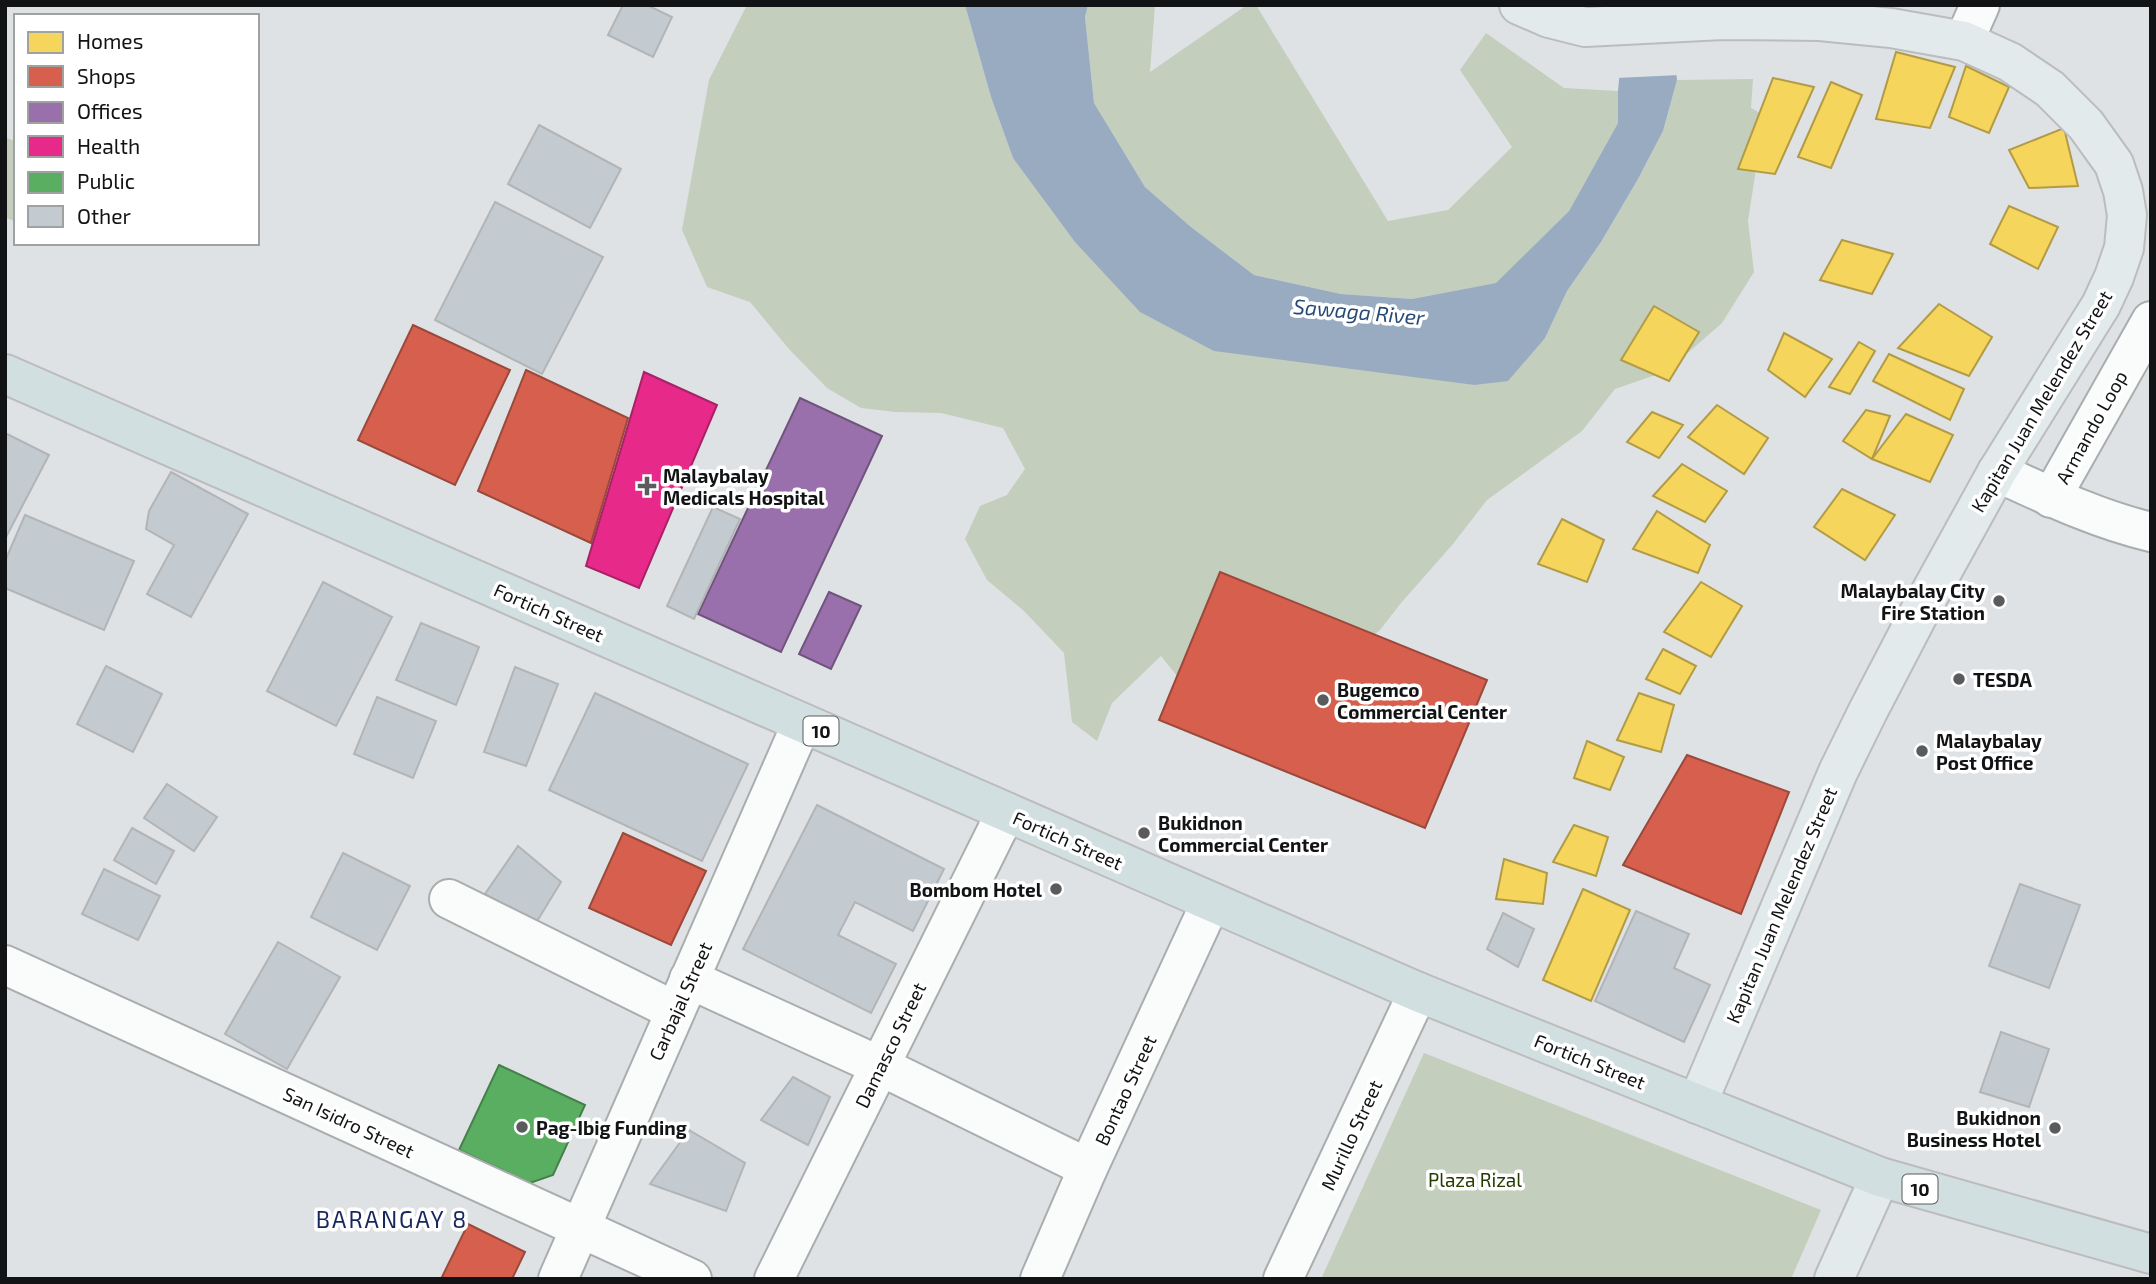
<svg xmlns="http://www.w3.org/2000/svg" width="2156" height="1284" font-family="'Exo 2',sans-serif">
<rect width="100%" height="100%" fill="#dfe2e4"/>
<!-- green -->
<g fill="#c3cebd">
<polygon points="747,5 965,5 991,97 1013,158 1402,375 1474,385 1545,338 1567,291 1601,242 1638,179 1663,131 1677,80 1753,79 1751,108 1775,121 1756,169 1748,221 1754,272 1722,323 1667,371 1615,389 1582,431 1487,500 1453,544 1401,603 1380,630 1348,656 1185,686 1161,656 1112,703 1097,741 1072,722 1064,653 1024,611 987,580 965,539 980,506 1007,495 1025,469 1003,428 941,413 895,412 861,408 827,388 789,349 750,302 707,287 682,230 709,80"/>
<polygon points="1088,5 1155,5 1150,72 1247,5 1256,5 1388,221 1448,210 1512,147 1460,70 1486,33 1564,88 1618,91 1618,123 1569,211 1497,283 1412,299 1341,294 1254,275 1191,227 1145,187 1094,103 1085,17"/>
<polygon points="5,137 16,142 16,222 5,217"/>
<polygon points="1424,1053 1821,1210 1791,1279 1321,1279"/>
</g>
<!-- water -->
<polygon fill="#98abc1" points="965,5 1088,5 1085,17 1094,103 1145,187 1191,227 1254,275 1341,294 1412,299 1496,283 1569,211 1618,123 1618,91 1626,5 1669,5 1677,80 1663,131 1638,179 1601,242 1567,291 1545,338 1508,381 1474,385 1214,351 1140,312 1075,242 1013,158 991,97"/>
<!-- pier -->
<polygon fill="#dfe2e4" points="1622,5 1672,5 1680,75 1616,78"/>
<!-- homes -->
<g fill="#f6d55c" stroke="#b29b46" stroke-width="2">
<polygon points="1896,52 1955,67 1930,128 1876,119"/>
<polygon points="1966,66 2009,87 1989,133 1949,117"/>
<polygon points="1773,78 1814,87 1775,174 1738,169"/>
<polygon points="1831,82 1862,95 1831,168 1798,157"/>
<polygon points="2064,128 2078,186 2029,188 2009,150"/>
<polygon points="2009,206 2058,227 2038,269 1990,244"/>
<polygon points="1842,240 1893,254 1872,294 1820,280"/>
<polygon points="1939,304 1992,337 1969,376 1898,348"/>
<polygon points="1654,306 1699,332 1669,381 1621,360"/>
<polygon points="1784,333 1832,359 1805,397 1768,370"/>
<polygon points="1859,342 1875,351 1850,394 1829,387"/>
<polygon points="1889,354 1964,389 1950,420 1873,381"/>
<polygon points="1717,405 1768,438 1744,474 1688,437"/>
<polygon points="1866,410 1890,416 1872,459 1843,441"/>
<polygon points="1652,412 1683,425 1659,458 1627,442"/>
<polygon points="1906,414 1953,435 1930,482 1872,459"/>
<polygon points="1682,464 1727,491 1705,522 1653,496"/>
<polygon points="1842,489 1895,515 1865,560 1814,527"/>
<polygon points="1657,511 1710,545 1698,573 1633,549"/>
<polygon points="1562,519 1604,540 1587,582 1538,564"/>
<polygon points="1701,582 1742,606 1711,657 1664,632"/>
<polygon points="1663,649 1696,666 1680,694 1646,679"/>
<polygon points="1639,693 1674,705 1661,752 1617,740"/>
<polygon points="1587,741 1624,757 1610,790 1574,778"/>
<polygon points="1574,825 1608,837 1596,876 1553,862"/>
<polygon points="1504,859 1547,873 1543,904 1496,899"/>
<polygon points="1583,889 1630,910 1591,1001 1543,980"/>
</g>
<!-- shops -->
<g fill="#d6604d" stroke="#9b493c" stroke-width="2">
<polygon points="413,325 510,370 455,485 358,440"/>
<polygon points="526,370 628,418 591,543 478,491"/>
<polygon points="1220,572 1487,680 1425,828 1159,720"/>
<polygon points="1687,755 1789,792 1741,914 1623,865"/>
<polygon points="623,833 706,871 671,945 589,908"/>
<polygon points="468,1224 525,1252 512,1279 441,1279"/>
</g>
<!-- offices -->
<g fill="#9970ab" stroke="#70547e" stroke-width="2">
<polygon points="800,398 882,436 781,652 698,614"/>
<polygon points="829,592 861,606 831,669 799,654"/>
</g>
<!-- health -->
<polygon fill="#e7298a" stroke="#a72267" stroke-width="2" points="644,372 717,405 639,588 586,566"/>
<!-- public -->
<polygon fill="#5aae61" stroke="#44804a" stroke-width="2" points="499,1065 585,1105 553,1175 530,1183 459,1150"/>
<!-- building -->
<g fill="#c3cbd1" stroke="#b2b4b6" stroke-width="2">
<polygon points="623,5 647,5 672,17 653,57 608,35"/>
<polygon points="539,125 621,169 590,228 508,184"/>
<polygon points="495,202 603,257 542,374 435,320"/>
<polygon points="5,433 49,455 5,539"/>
<polygon points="171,472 248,514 191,617 147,594 174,545 146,529 149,511"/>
<polygon points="713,507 740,519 694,619 667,606"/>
<polygon points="25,515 134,561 104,630 5,588 5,561"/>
<polygon points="323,582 392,617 336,726 267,691"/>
<polygon points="421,623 479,647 456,705 396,680"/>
<polygon points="106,666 162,694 133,752 77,724"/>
<polygon points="515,667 558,684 526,766 484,752"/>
<polygon points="595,693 748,764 702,861 549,790"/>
<polygon points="377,697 436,721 413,778 354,754"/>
<polygon points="167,784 217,817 194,851 144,818"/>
<polygon points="817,805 944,869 913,931 855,902 838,935 896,964 871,1013 743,949"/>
<polygon points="132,828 174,851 156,884 114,860"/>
<polygon points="518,846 561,882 536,923 485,894"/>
<polygon points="343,853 410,886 377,950 311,917"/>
<polygon points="104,869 160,896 138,940 82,914"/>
<polygon points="2020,884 2080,905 2049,988 1989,966"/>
<polygon points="1636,911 1689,934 1674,968 1710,985 1684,1042 1595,1001"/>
<polygon points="1503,913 1534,929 1518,967 1487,949"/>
<polygon points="278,942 340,977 287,1069 225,1034"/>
<polygon points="2001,1032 2049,1049 2029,1107 1980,1092"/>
<polygon points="793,1077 830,1097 808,1145 761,1120"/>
<polygon points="689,1130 745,1163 726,1211 650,1184"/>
</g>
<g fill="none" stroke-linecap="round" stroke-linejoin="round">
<!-- minor casing -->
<g stroke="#aaadae" stroke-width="42">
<g id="minor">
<polyline points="1964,41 1980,5"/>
<path d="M1997 472C2047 495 2096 519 2151 532"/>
<polyline points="2051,498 2151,321"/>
<polyline points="449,899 675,1011"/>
<polyline points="5,965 692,1279"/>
<polyline points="689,979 880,1066 1088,1168"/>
<polyline points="558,1279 802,723"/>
<polyline points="774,1279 1006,812"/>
<polyline points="1040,1279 1088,1168 1211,902"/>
<polyline points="1283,1279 1418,992"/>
</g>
</g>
<!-- major casing -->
<g stroke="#bbbcbd" stroke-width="42">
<g id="major">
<polyline points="1519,5 1549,18 1585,27 1723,20 1820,21 1891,28 1964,41 2010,62 2050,89 2086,125 2114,164 2123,191 2127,215 2124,248 2114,277 2101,305 1997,472 1918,615 1868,711 1838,772 1697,1104"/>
<polyline points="1834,1279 1880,1177"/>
</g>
</g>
<!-- highway casing -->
<g stroke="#bbbcbd" stroke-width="42">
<polyline id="highway" points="5,374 1418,992 1880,1177 2151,1254"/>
</g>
<!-- minor -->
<use href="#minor" stroke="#fafbfb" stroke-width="38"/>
<!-- major -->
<use href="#major" stroke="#e2eaec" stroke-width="38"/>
<!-- highway -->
<use href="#highway" stroke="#d2dfe1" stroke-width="38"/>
</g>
<!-- markers -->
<g fill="#5a5b5d" stroke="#fff" stroke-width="2.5">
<path d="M643.5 475.5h7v7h7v7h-7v7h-7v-7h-7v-7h7z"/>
<circle cx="1999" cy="601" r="7"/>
<circle cx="1959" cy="679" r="7"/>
<circle cx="1323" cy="700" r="7"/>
<circle cx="1922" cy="751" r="7"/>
<circle cx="1144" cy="833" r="7"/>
<circle cx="1056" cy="889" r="7"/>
<circle cx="522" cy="1127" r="7"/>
<circle cx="2055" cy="1128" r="7"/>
</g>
<g text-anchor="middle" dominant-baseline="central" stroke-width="7" stroke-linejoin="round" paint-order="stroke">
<!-- shield labels -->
<g fill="#fff" stroke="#595a5a" stroke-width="2">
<rect x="803.5" y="716.5" width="35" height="29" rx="5"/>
<rect x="1902.5" y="1174.5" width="35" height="29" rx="5"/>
</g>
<g font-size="18" font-weight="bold" fill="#121314">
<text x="821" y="731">10</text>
<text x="1920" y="1189">10</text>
</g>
<!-- street labels -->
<g font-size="19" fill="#121314" stroke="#fff">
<text transform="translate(2041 401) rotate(-59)">Kapitan Juan Melendez Street</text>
<text transform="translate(2091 427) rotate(-61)">Armando Loop</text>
<text transform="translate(549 612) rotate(24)">Fortich Street</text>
<text transform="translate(1068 840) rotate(24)">Fortich Street</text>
<text transform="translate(1781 905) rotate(-67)">Kapitan Juan Melendez Street</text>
<text transform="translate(680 1001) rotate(-66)">Carbajal Street</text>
<text transform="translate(890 1045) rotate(-64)">Damasco Street</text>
<text transform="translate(1590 1061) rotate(22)">Fortich Street</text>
<text transform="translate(1125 1090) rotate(-65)">Bontao Street</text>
<text transform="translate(349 1122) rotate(25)">San Isidro Street</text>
<text transform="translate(1351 1135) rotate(-65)">Murillo Street</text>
</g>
<!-- poi labels -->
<g font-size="19" font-weight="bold" fill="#121314" stroke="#fff" text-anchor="start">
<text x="663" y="475">Malaybalay<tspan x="663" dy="22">Medicals Hospital</tspan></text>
<text x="1985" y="590" text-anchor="end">Malaybalay City<tspan x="1985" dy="22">Fire Station</tspan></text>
<text x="1973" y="679">TESDA</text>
<text x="1337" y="689">Bugemco<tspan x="1337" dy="22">Commercial Center</tspan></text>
<text x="1936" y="740">Malaybalay<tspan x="1936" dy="22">Post Office</tspan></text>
<text x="1158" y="822">Bukidnon<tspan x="1158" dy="22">Commercial Center</tspan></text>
<text x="1042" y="889" text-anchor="end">Bombom Hotel</text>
<text x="2041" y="1117" text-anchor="end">Bukidnon<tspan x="2041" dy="22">Business Hotel</tspan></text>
<text x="536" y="1127">Pag-Ibig Funding</text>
</g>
<!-- park labels -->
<g font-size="19" fill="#253b01" stroke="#fff">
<text x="1475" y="1179">Plaza Rizal</text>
</g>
<!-- water labels -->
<g font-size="21" font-style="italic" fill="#264a75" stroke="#fff">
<text transform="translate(1359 311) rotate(5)">Sawaga River</text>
</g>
<!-- quarter labels -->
<g font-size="23" letter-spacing="2" fill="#17265d" stroke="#fff">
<text x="392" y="1219">BARANGAY 8</text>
</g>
</g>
<!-- border -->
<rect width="2156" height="1284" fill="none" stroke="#121314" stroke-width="14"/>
<!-- legend -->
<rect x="14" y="14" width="245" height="231" fill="#ffffff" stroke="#a0a1a1" stroke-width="2"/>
<rect x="28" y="32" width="35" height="21" fill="#f6d55c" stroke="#a0a1a1" stroke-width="2"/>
<text x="77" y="49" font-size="21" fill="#121314">Homes</text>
<rect x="28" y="66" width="35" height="21" fill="#d6604d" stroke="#a0a1a1" stroke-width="2"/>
<text x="77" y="84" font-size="21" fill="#121314">Shops</text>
<rect x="28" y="102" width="35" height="21" fill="#9970ab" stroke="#a0a1a1" stroke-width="2"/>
<text x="77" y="119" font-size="21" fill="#121314">Offices</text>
<rect x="28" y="136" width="35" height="21" fill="#e7298a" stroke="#a0a1a1" stroke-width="2"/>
<text x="77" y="154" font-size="21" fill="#121314">Health</text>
<rect x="28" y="172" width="35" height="21" fill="#5aae61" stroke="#a0a1a1" stroke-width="2"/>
<text x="77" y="189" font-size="21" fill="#121314">Public</text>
<rect x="28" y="206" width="35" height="21" fill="#c3cbd1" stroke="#a0a1a1" stroke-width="2"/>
<text x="77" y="224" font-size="21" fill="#121314">Other</text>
</svg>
